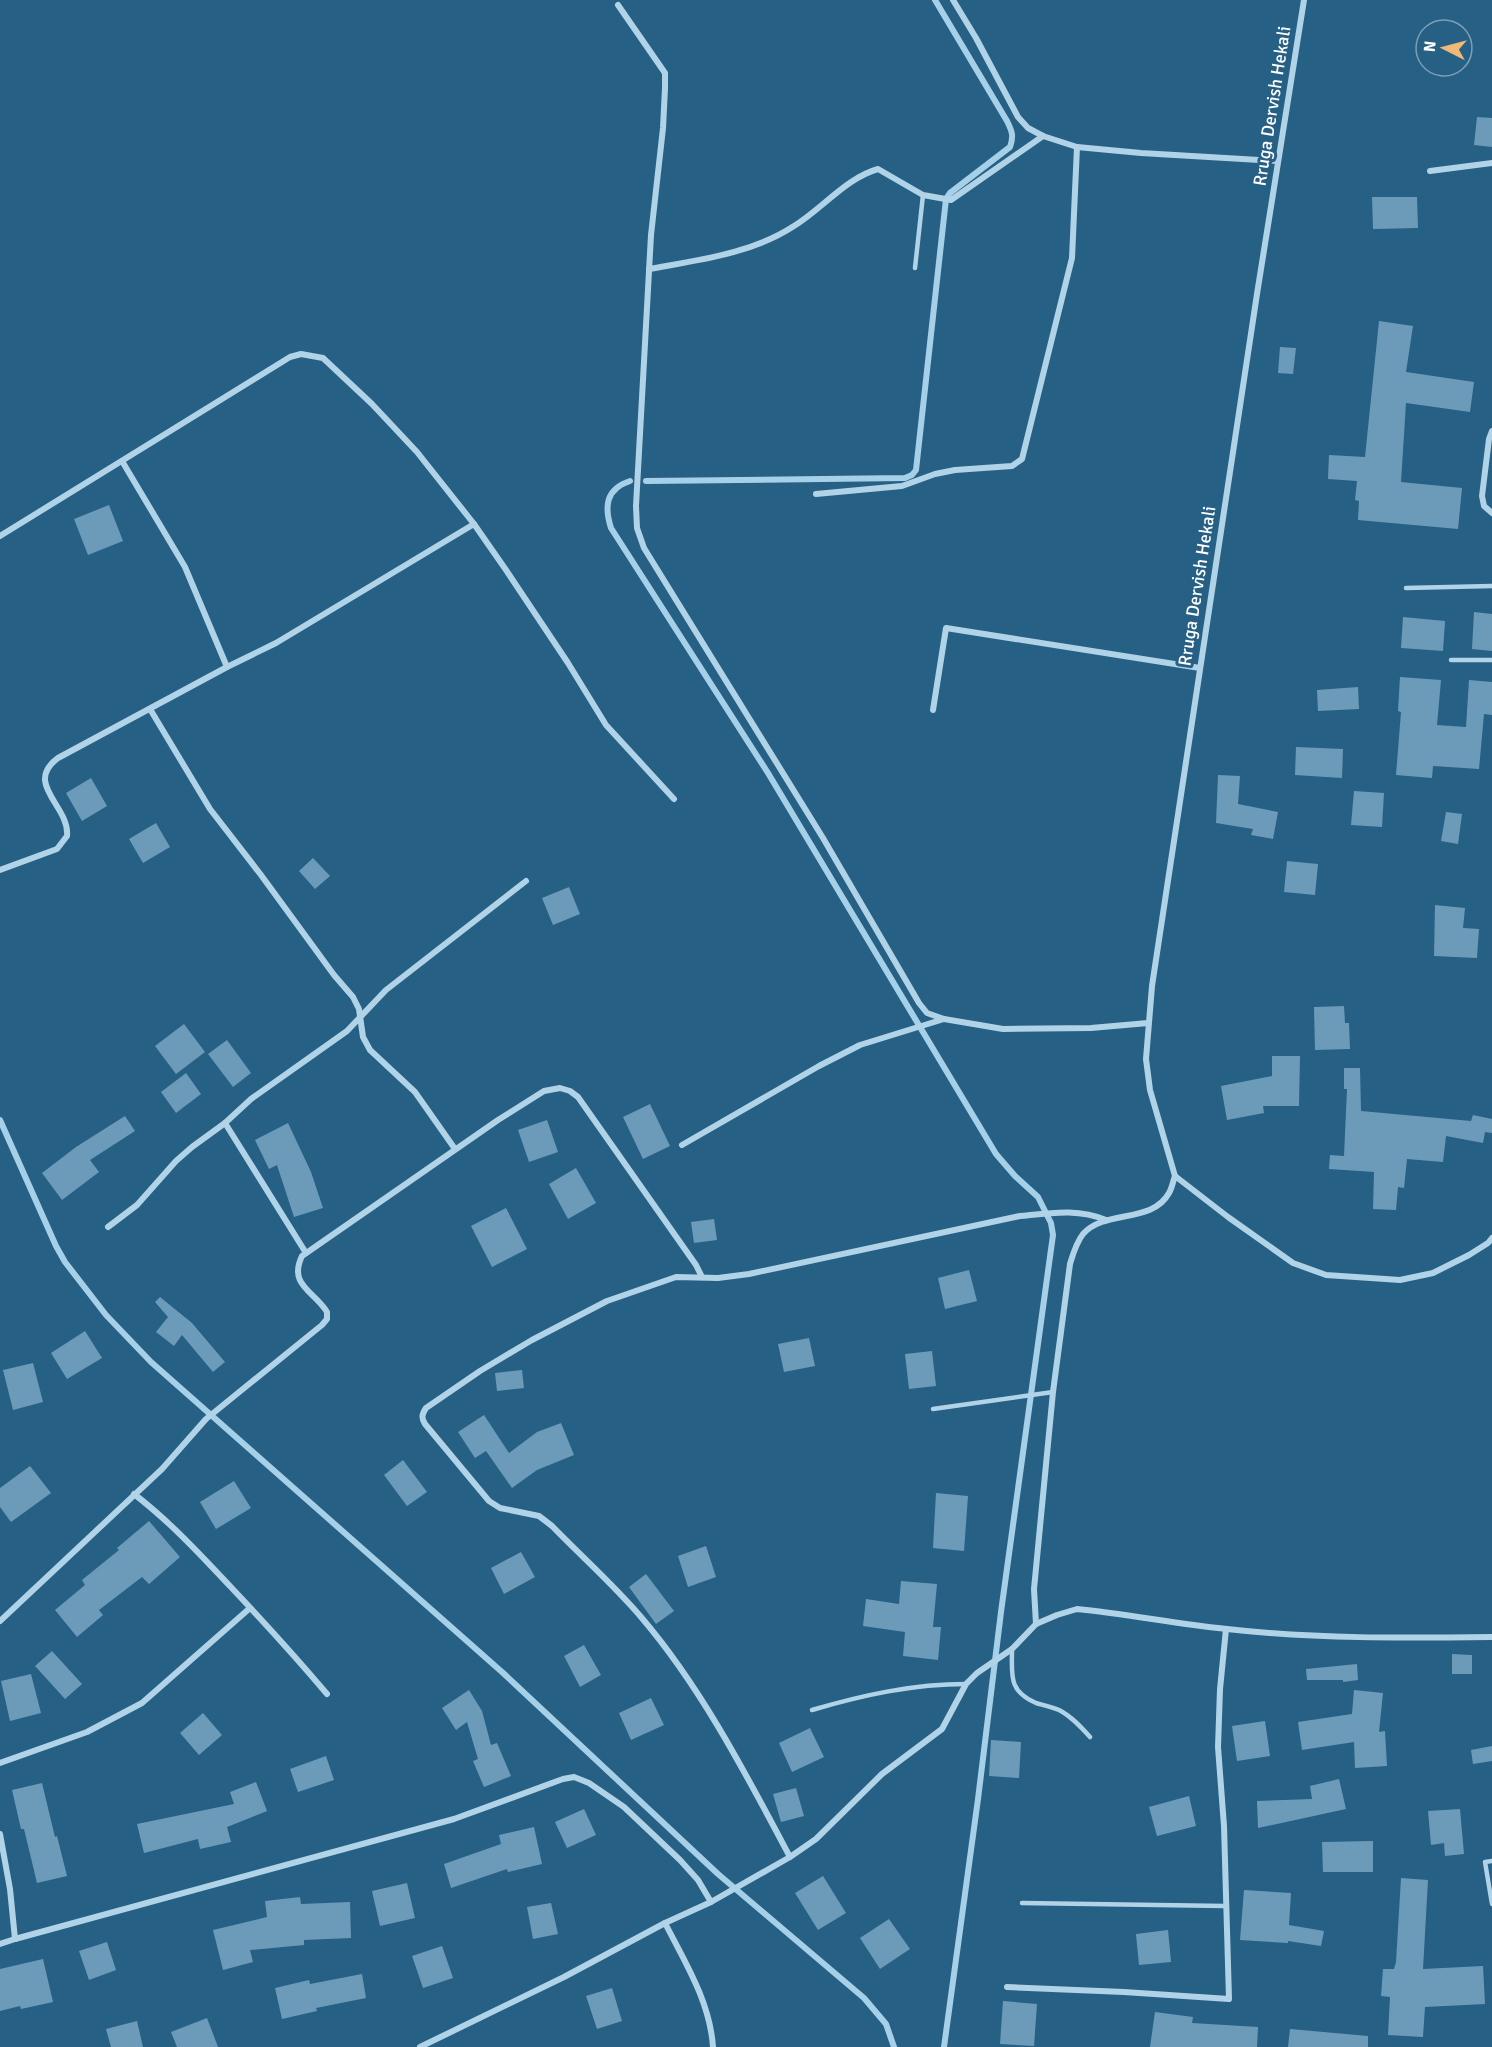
<svg xmlns="http://www.w3.org/2000/svg" width="1492" height="2047" font-family="Signika,sans-serif">
<rect width="100%" height="100%" fill="#276085"/>
<g fill="none" stroke-linecap="round" stroke-linejoin="round">
<!-- stream -->
<g stroke="#a6d0e8" stroke-width="6">
<path d="M630 481C606 489 604 506 611 528L768 773 996 1154 1015 1176 1038 1197 1051 1223 1053 1235 1001 1612 978 1799 944 2047"/>
<path d="M646 481 905 478 912 475 916 470 946 199 950 193 1010 147C1014 136 1012 131 1007 121L935 0"/>
<polyline points="0,1120 56,1246 65,1262 106,1315 151,1362 502,1672 718,1874 864,1998 886,2024 894,2047"/>
</g>
</g>
<!-- building -->
<g fill="#6c9bb9">
<polygon points="1477,117 1492,118 1492,147 1474,145"/>
<polygon points="1372,197 1417,197 1418,228 1373,229"/>
<polygon points="1379,321 1413,326 1406,372 1474,382 1470,412 1406,403 1401,482 1462,488 1458,529 1358,520 1359,501 1355,500 1357,481 1328,479 1329,455 1365,457"/>
<polygon points="1280,347 1296,348 1293,374 1278,373"/>
<polygon points="109,505 123,541 88,555 74,519"/>
<polygon points="1474,612 1492,614 1492,651 1472,649"/>
<polygon points="1403,617 1445,621 1443,651 1401,648"/>
<polygon points="1400,677 1441,680 1437,725 1466,727 1469,680 1492,682 1492,715 1484,714 1479,769 1433,766 1432,778 1396,775 1401,712 1398,711"/>
<polygon points="1358,687 1359,709 1318,711 1317,690"/>
<polygon points="1296,747 1343,749 1342,778 1295,775"/>
<polygon points="1218,775 1240,776 1238,804 1278,812 1273,839 1251,835 1253,829 1216,823"/>
<polygon points="91,778 107,806 82,821 66,793"/>
<polygon points="1354,791 1384,793 1382,827 1351,825"/>
<polygon points="1446,812 1462,814 1458,844 1441,841"/>
<polygon points="156,823 170,847 143,863 129,839"/>
<polygon points="313,858 330,876 315,889 299,871"/>
<polygon points="1287,861 1318,864 1315,895 1284,892"/>
<polygon points="569,887 580,914 553,925 542,898"/>
<polygon points="1435,905 1465,908 1463,928 1479,929 1477,958 1434,956"/>
<polygon points="1344,1006 1345,1023 1349,1023 1350,1049 1315,1050 1314,1007"/>
<polygon points="184,1024 205,1052 176,1074 155,1046"/>
<polygon points="227,1040 251,1073 233,1087 208,1054"/>
<polygon points="1272,1056 1300,1056 1299,1106 1263,1106 1264,1113 1227,1120 1221,1086 1272,1076"/>
<polygon points="1344,1068 1360,1068 1361,1111 1471,1121 1473,1115 1492,1119 1492,1133 1485,1132 1483,1143 1446,1136 1443,1162 1407,1159 1404,1188 1398,1187 1396,1210 1373,1209 1374,1172 1329,1169 1330,1155 1344,1156 1347,1089 1344,1089"/>
<polygon points="186,1073 201,1094 176,1113 161,1092"/>
<polygon points="650,1104 670,1146 643,1159 623,1117"/>
<polygon points="125,1116 135,1131 90,1160 99,1172 62,1200 42,1173 76,1147"/>
<polygon points="547,1120 558,1152 529,1162 518,1130"/>
<polygon points="288,1123 311,1172 323,1208 294,1217 277,1165 269,1169 255,1140"/>
<polygon points="576,1168 596,1203 568,1219 549,1184"/>
<polygon points="506,1208 527,1249 492,1267 471,1226"/>
<polygon points="714,1219 717,1240 694,1243 691,1222"/>
<polygon points="969,1270 977,1301 945,1309 938,1278"/>
<polygon points="160,1297 192,1323 225,1362 213,1372 182,1335 174,1346 156,1332 168,1317 155,1302"/>
<polygon points="85,1331 102,1358 67,1379 51,1353"/>
<polygon points="809,1338 815,1366 784,1372 778,1344"/>
<polygon points="932,1351 936,1386 909,1389 905,1354"/>
<polygon points="33,1363 43,1402 13,1410 3,1370"/>
<polygon points="522,1370 524,1388 497,1391 495,1373"/>
<polygon points="484,1415 509,1453 537,1432 561,1423 574,1455 537,1470 512,1488 486,1451 475,1458 458,1432"/>
<polygon points="403,1460 427,1492 407,1506 384,1475"/>
<polygon points="30,1466 51,1493 11,1522 0,1507 0,1488"/>
<polygon points="234,1481 251,1508 216,1529 200,1502"/>
<polygon points="936,1493 968,1496 964,1551 933,1548"/>
<polygon points="149,1521 180,1557 149,1584 142,1577 99,1610 103,1615 77,1637 55,1610 85,1585 82,1580 119,1550 117,1548"/>
<polygon points="706,1546 716,1577 688,1587 678,1556"/>
<polygon points="521,1552 535,1577 504,1594 491,1568"/>
<polygon points="646,1574 674,1611 656,1624 629,1587"/>
<polygon points="901,1581 937,1584 933,1627 941,1627 938,1660 903,1656 905,1632 863,1626 866,1599 899,1604"/>
<polygon points="584,1645 601,1675 580,1687 564,1656"/>
<polygon points="52,1651 82,1684 65,1699 35,1666"/>
<polygon points="1452,1654 1472,1655 1472,1674 1452,1674"/>
<polygon points="1357,1664 1358,1680 1343,1682 1343,1680 1307,1680 1306,1669"/>
<polygon points="31,1674 41,1713 10,1721 1,1681"/>
<polygon points="469,1690 482,1711 491,1745 497,1743 511,1776 484,1787 473,1761 478,1759 467,1722 456,1730 442,1708"/>
<polygon points="1354,1690 1383,1693 1379,1732 1385,1731 1387,1766 1355,1768 1354,1742 1302,1750 1298,1722 1352,1714"/>
<polygon points="651,1698 664,1725 631,1740 619,1713"/>
<polygon points="203,1713 222,1735 199,1755 180,1733"/>
<polygon points="1265,1721 1270,1756 1237,1761 1232,1726"/>
<polygon points="810,1728 824,1757 792,1772 779,1743"/>
<polygon points="991,1740 1021,1742 1019,1778 989,1776"/>
<polygon points="1492,1746 1492,1761 1473,1764 1471,1750"/>
<polygon points="326,1756 334,1780 298,1792 290,1769"/>
<polygon points="1339,1779 1346,1809 1258,1828 1257,1801 1312,1799 1310,1786"/>
<polygon points="256,1782 267,1811 227,1827 231,1842 200,1849 198,1839 144,1853 137,1824 234,1804 230,1792"/>
<polygon points="42,1783 55,1837 57,1836 67,1876 37,1883 24,1829 21,1829 12,1790"/>
<polygon points="796,1788 804,1816 781,1822 773,1794"/>
<polygon points="1189,1796 1196,1826 1157,1836 1149,1807"/>
<polygon points="584,1809 596,1835 567,1848 555,1822"/>
<polygon points="1460,1809 1464,1854 1445,1856 1444,1843 1431,1845 1428,1811"/>
<polygon points="534,1827 542,1864 508,1872 507,1869 451,1888 444,1864 501,1844 499,1835"/>
<polygon points="1373,1841 1373,1872 1323,1872 1322,1842"/>
<polygon points="823,1876 846,1913 818,1930 795,1893"/>
<polygon points="1401,1878 1428,1880 1423,1969 1483,1966 1485,2004 1425,2007 1423,2037 1388,2035 1390,1997 1381,1996 1383,1969 1394,1969 1396,1962"/>
<polygon points="407,1883 415,1918 380,1926 372,1891"/>
<polygon points="1244,1890 1291,1893 1289,1925 1324,1931 1321,1946 1288,1941 1288,1943 1240,1940"/>
<polygon points="300,1897 301,1904 350,1902 351,1938 304,1940 304,1945 250,1950 253,1962 223,1970 213,1930 267,1917 265,1901"/>
<polygon points="551,1903 558,1934 533,1939 527,1907"/>
<polygon points="889,1919 910,1949 880,1969 860,1938"/>
<polygon points="1168,1930 1171,1962 1139,1965 1136,1934"/>
<polygon points="107,1942 116,1970 89,1980 79,1951"/>
<polygon points="442,1946 453,1978 423,1988 412,1956"/>
<polygon points="43,1959 53,2002 21,2009 20,2006 0,2011 0,1969"/>
<polygon points="362,1974 366,1998 316,2008 317,2011 282,2019 275,1988 309,1980 310,1984"/>
<polygon points="612,1988 622,2021 597,2029 586,1996"/>
<polygon points="1003,2001 1037,2004 1034,2046 1000,2044"/>
<polygon points="1155,2012 1193,2017 1192,2023 1258,2027 1257,2047 1150,2047"/>
<polygon points="207,2018 218,2047 177,2047 171,2032"/>
<polygon points="137,2021 143,2047 111,2047 106,2029"/>
<polygon points="1290,2029 1368,2036 1368,2047 1288,2047"/>
</g>
<g fill="none" stroke-linecap="round" stroke-linejoin="round">
<!-- service -->
<g stroke="#b1d3e8" stroke-width="4.5">
<polyline points="915,268 923,195"/>
<polyline points="1406,588 1492,586"/>
<polyline points="1451,660 1492,660"/>
<polyline points="933,1409 1053,1392"/>
<path d="M1012 1649C1012 1675 1008 1691 1036 1703 1043 1705 1052 1707 1059 1710 1071 1716 1081 1727 1090 1737"/>
<path d="M812 1710C863 1695 913 1684 966 1684"/>
<polyline points="1492,1861 1485,1862 1492,1904"/>
<polyline points="1022,1903 1225,1906"/>
</g>
<!-- minor -->
<g stroke="#b1d3e8" stroke-width="6">
<polyline points="953,0 976,38 1018,117 1028,128 1043,136 1077,147 1141,153 1278,161"/>
<polyline points="618,5 665,73 665,88 663,128 651,235 636,506 637,528 644,548 823,838 919,1003 927,1013 944,1019 1003,1029 1091,1028 1148,1023"/>
<polyline points="1430,171 1492,163"/>
<path d="M649 269C699 260 751 254 794 226 822 209 846 178 878 169L923 195 951 200 1043 136"/>
<polyline points="1492,431 1489,439 1482,496 1484,506 1492,513"/>
<polyline points="122,461 185,567 227,667"/>
<polyline points="816,494 902,486 935,474 955,470 1012,466 1022,459 1072,258 1077,147"/>
<polyline points="0,536 290,357 301,354 323,358 372,404 417,452 474,524 506,570 568,663 606,725 674,799"/>
<polyline points="150,709 210,809 261,875 334,975 353,997 359,1009 363,1037 370,1050 415,1092 455,1149"/>
<polyline points="933,710 946,628 1200,668"/>
<path d="M0 870 57 849 67 836C70 806 23 784 58 758L227 667 276 643 474 524"/>
<polyline points="225,1123 306,1253"/>
<polyline points="682,1145 819,1066 860,1045 944,1019"/>
<polyline points="1175,1176 1150,1090 1146,1059 1152,986 1257,294 1304,0"/>
<polyline points="1175,1176 1228,1217 1293,1263 1326,1275 1400,1280 1433,1273 1469,1255 1488,1243 1492,1238"/>
<polyline points="108,1227 137,1205 176,1161 192,1147 225,1123 251,1099 347,1031 386,990 526,881"/>
<path d="M134 1494C169 1521 198 1552 228 1584 262 1620 295 1656 327 1694"/>
<path d="M0 1621 162 1469 206 1419 322 1325 327 1319V1312C314 1291 288 1285 302 1256L498 1120 544 1091 560 1088 570 1091 578 1097 696 1265 702 1277"/>
<path d="M1036 1624 1034 1589 1053 1392 1070 1264C1073 1254 1076 1243 1083 1234 1105 1209 1152 1224 1169 1193 1172 1188 1173 1181 1175 1176"/>
<polyline points="0,1763 87,1732 142,1703 250,1608"/>
<polyline points="0,1834 10,1889 15,1939"/>
<path d="M790 1857C747 1776 701 1687 641 1617 614 1585 581 1556 552 1526L539 1516 500 1508 489 1501 425 1424C421 1418 422 1414 426 1408L480 1371 532 1340 607 1301 676 1277 718 1278 749 1274 1020 1216C1050 1213 1078 1208 1106 1220"/>
<path d="M665 1923C685 1962 710 2002 713 2047"/>
<polyline points="0,1944 15,1939 454,1819 563,1779 574,1777 589,1783 624,1807 680,1860 698,1880 711,1902"/>
<polyline points="1007,1987 1124,1992 1229,1999 1224,1826 1218,1747 1220,1689 1226,1629"/>
<path d="M420 2047 564 1977 665 1923 711 1902 790 1857 816 1839 882 1774 942 1729 966 1684 977 1673 1012 1649 1036 1624 1057 1615 1077 1609C1127 1614 1177 1624 1227 1629 1314 1639 1404 1638 1492 1637"/>
</g>
</g>
<g text-anchor="middle" dominant-baseline="central" stroke-width="6" stroke-linejoin="round" paint-order="stroke">
<!-- street labels -->
<g font-size="18" fill="#fff" stroke="#276085">
<text transform="translate(1272 106) rotate(-81)">Rruga Dervish Hekali</text>
<text transform="translate(1197 586) rotate(-81)">Rruga Dervish Hekali</text>
</g>
</g>
<!-- north arrow -->
<g transform="translate(1444 48) rotate(276)"><circle r="28" fill="#276085" stroke="#7da0b6" stroke-width="1.5"/>
<path d="M0-4.5L10 22L0 15L-10 22Z" fill="#f0b977"/>
<text y="-9" font-size="16" font-weight="bold" text-anchor="middle" fill="#ffffff">N</text>
</g>
</svg>
